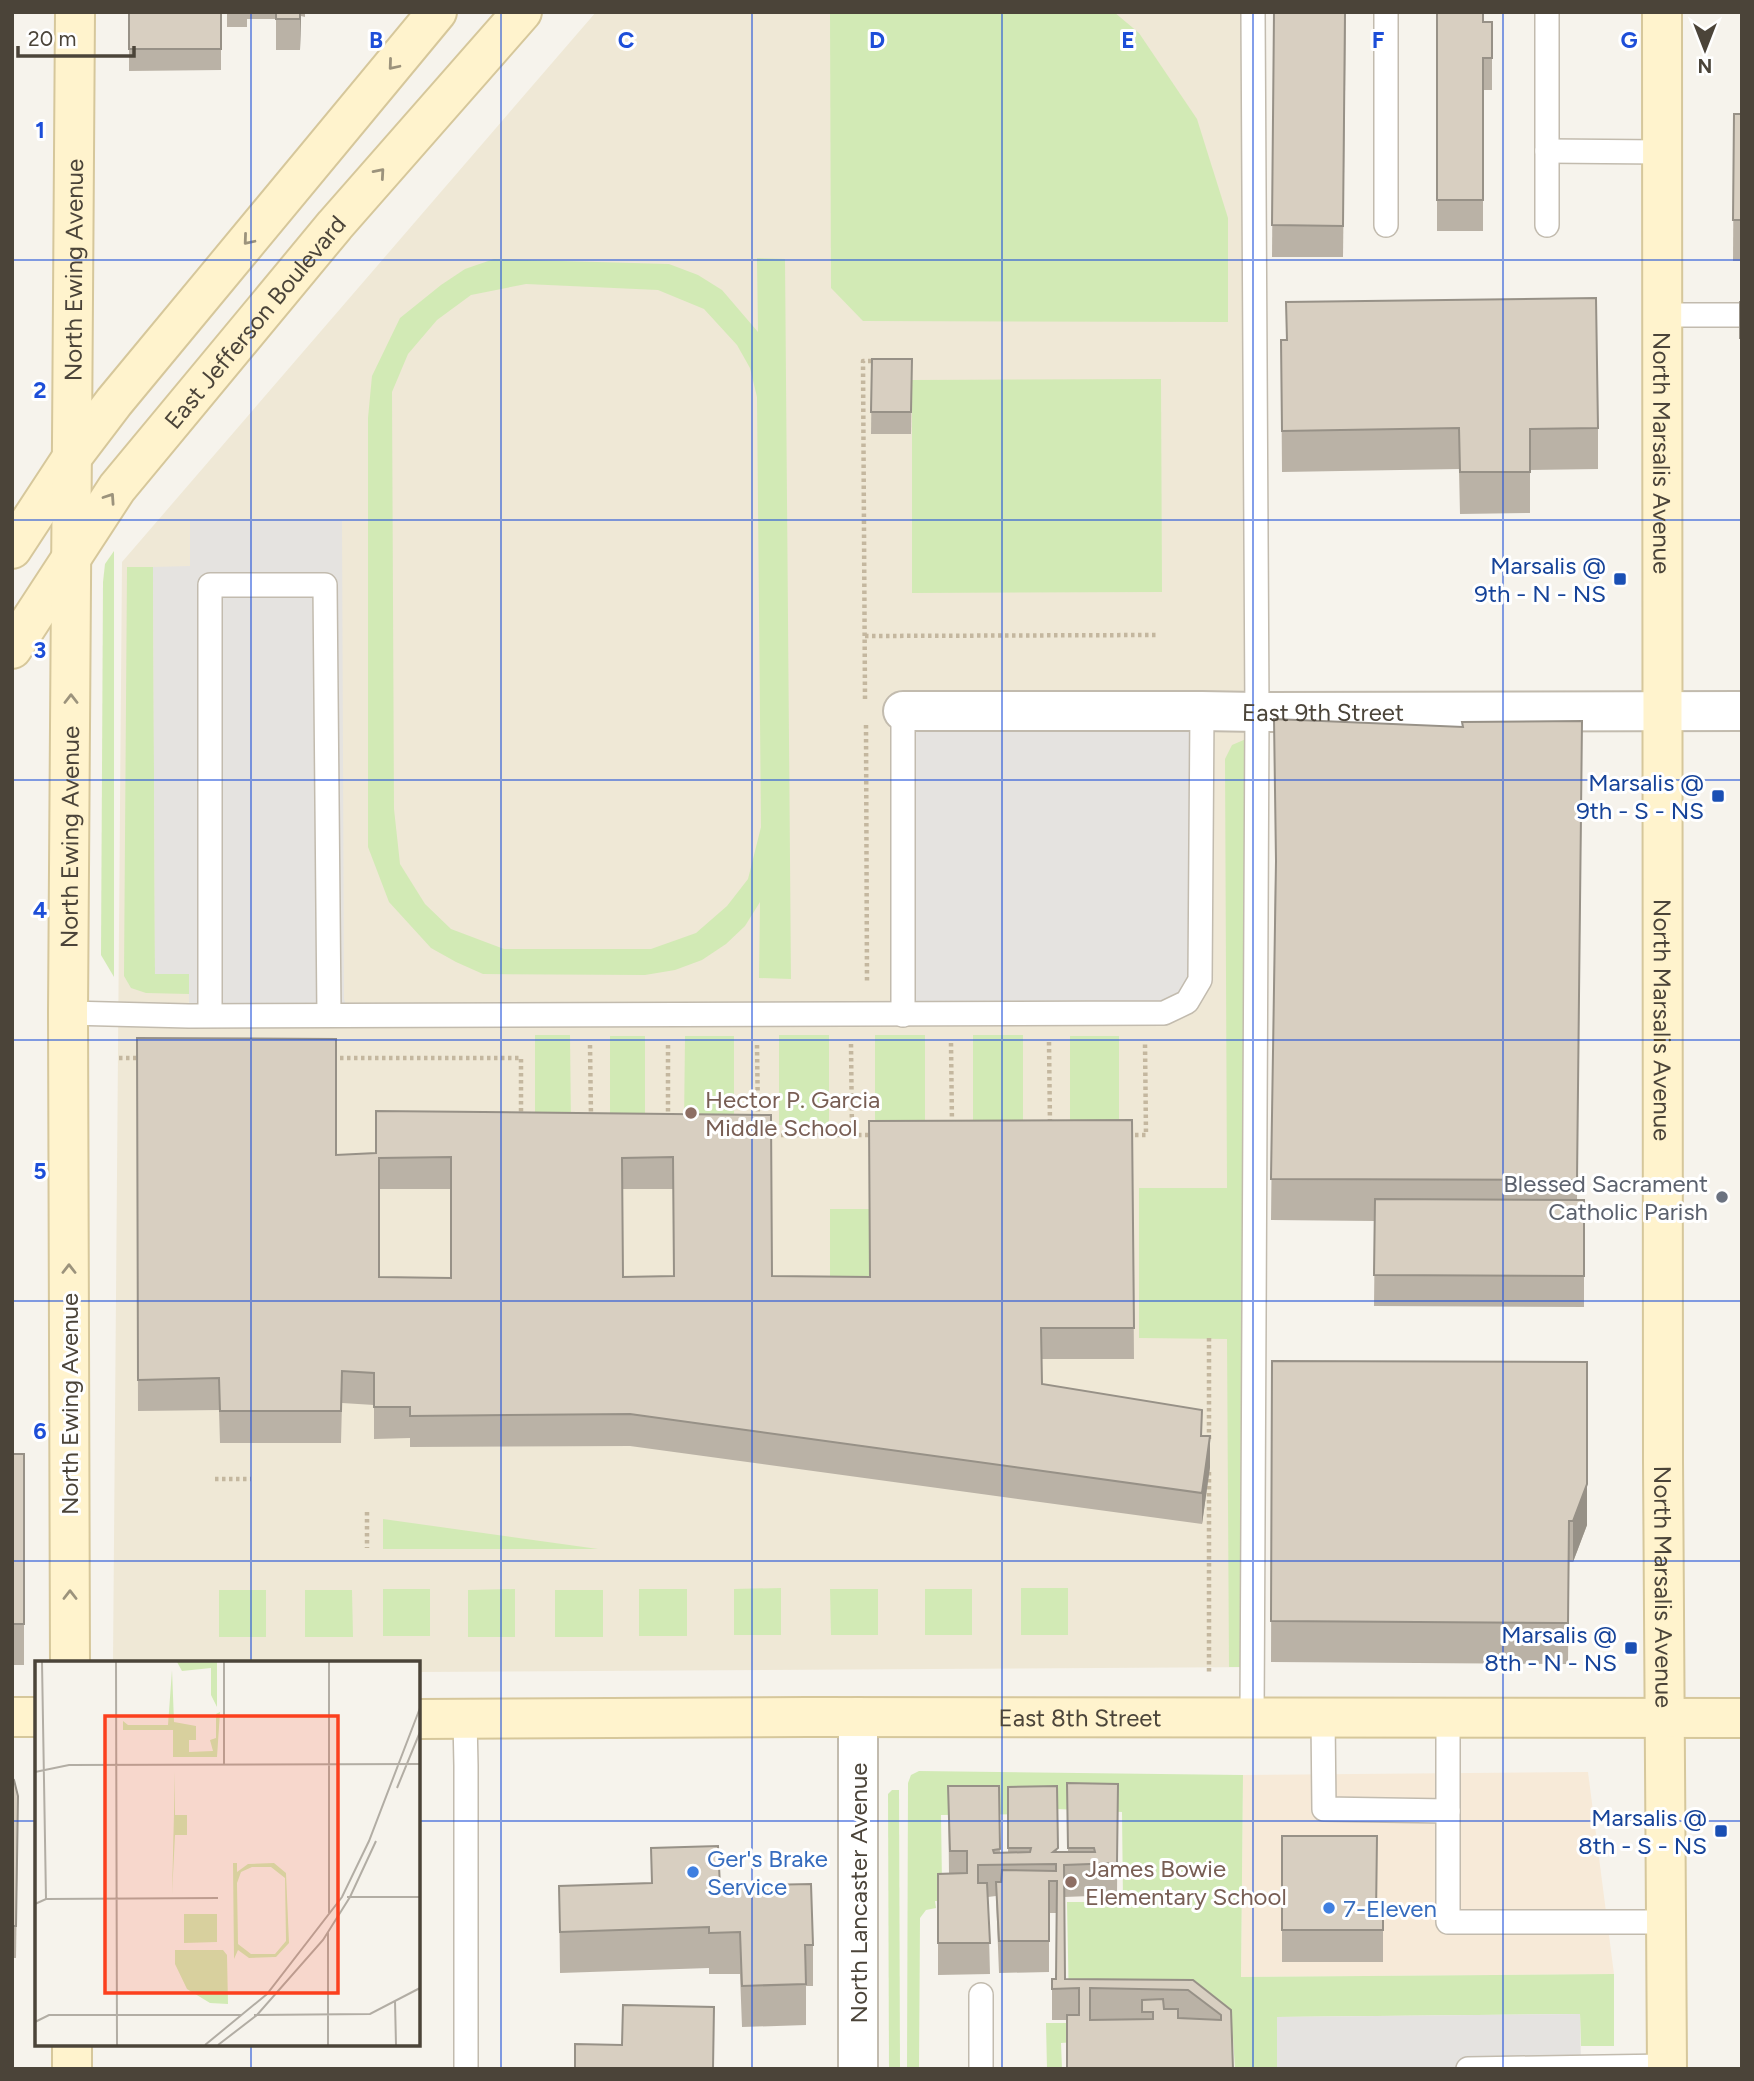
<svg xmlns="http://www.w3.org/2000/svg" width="1754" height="2081" font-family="Figtree,sans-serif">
<rect width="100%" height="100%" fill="#f6f3ec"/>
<!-- commercial -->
<polygon fill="#f7ead8" points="1588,1772 1614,1974 1241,1977 1243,1775"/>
<!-- education -->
<polygon fill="#efe8d6" points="596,12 1262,12 1265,1667 418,1672 418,1663 113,1663 122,562"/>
<!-- green -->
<g fill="#d2eab5" fill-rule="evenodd">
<polygon points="830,12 1114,12 1139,33 1197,119 1228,218 1228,322 863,321 831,288"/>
<path d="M757 258 785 259 791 979 759 978 760 902 745 926 726 944 702 960 675 970 645 975 483 974 456 962 431 948 389 902 368 847V418L372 376 400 318 441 285 465 269 494 259 669 264 698 275 722 290 758 332ZM526 284 658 290 704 309 737 345 750 368 757 397 761 827 748 879 727 906 696 933 651 949H504L451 929 425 904 400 864 394 809 392 392 408 354 437 320 471 295Z"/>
<polygon points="1161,379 1162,592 912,593 912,380"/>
<polygon points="114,551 114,977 101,955 103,582 105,564"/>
<polygon points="127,567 153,567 155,974 189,974 189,994 146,993 131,988 124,976"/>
<polygon points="1246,739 1241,1667 1229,1667 1227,1339 1139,1338 1139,1188 1227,1188 1225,759 1232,745"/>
<polygon points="535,1035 570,1035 571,1125 535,1125"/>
<rect x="779" y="1035" width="50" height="90"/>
<rect x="875" y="1035" width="50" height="90"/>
<rect x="973" y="1035" width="50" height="90"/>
<rect x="610" y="1036" width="35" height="89"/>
<polygon points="685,1036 734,1036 734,1125 684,1125"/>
<rect x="1070" y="1036" width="49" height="89"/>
<rect x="830" y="1209" width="40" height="85"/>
<polygon points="383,1519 598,1549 383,1549"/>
<polygon points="781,1588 781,1635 734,1635 734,1589"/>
<rect x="1021" y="1588" width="47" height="47"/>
<rect x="383" y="1589" width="47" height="47"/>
<polygon points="515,1589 515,1637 468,1637 468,1590"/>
<rect x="639" y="1589" width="48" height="47"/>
<polygon points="830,1589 878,1589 878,1635 831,1635"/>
<rect x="925" y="1589" width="47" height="46"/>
<rect x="219" y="1590" width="47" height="47"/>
<polygon points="305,1590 352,1590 353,1637 305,1637"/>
<rect x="555" y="1590" width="48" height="47"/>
<polygon points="919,1771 1243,1775 1241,1977 1614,1974 1614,2046 1581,2046 1580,2014 1277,2017 1277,2069 1235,2069 1233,2038 1191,2008 1069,2008 1067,1902 1123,1902 1122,1812 1057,1809 1057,1814 941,1815 942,1885 961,1902 935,1901 936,1908 926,1910 920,1918 919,2069 907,2069 908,1783 911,1775"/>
<polygon points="892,1790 899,1790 900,2069 889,2069 888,1794"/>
<polygon points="1046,2023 1074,2023 1074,2042 1061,2043 1062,2069 1047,2069"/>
</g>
<!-- parking -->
<g fill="#e5e3e0">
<polygon points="190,521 342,521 344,999 349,1015 189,1016 189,974 155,974 153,567 190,566"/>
<polygon points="903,711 1202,711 1200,980 1187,1002 903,1015"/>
<polygon points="1580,2014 1581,2069 1277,2069 1277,2017"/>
</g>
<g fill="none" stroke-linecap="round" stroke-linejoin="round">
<!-- lane casing -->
<g stroke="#c2bbae" stroke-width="26">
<g id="lane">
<polyline points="1386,12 1386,225"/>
<polyline points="1547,12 1547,225"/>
<polyline points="1547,151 1662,152"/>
<polyline points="1662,315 1742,315"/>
<polyline points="903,711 903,1015"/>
<polyline points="68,1013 189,1016 1164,1013 1187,1002 1200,980 1202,711"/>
<polyline points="210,1015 210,585 325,585 329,1015"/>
<polyline points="1252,1718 1257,712 1253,12"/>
<polyline points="1323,1718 1324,1809 1448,1811"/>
<polyline points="1448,1718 1448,1922 1667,1922"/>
<polyline points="465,1719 466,1766 466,2069"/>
<polyline points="981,1995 981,2069"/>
<polyline points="1468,2069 1667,2066"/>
</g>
</g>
<!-- street casing -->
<g stroke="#c2bbae" stroke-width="42">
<g id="street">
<path id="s1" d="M903 711H1202L1257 712 1742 711"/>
<polyline points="858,1717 858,2069"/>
</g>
</g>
<!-- secondary casing -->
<g stroke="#d6c79b" stroke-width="42">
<g id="secondary">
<path id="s2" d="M1662 12 1663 1461 1667 2069"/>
<polyline points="12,549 73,456 114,402 437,12"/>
<path id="s3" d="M12 649 117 488 335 225 522 12"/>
<path id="s4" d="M70 1663 68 1013 75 12"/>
<polyline points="12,1717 37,1717"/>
<path id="s5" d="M418 1719 808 1717 1742 1718"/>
<polyline points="72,2044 72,2069"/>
</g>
</g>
<!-- path -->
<g stroke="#c4b79f" stroke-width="4.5" stroke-dasharray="3.5 3.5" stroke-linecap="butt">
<polyline points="865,636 1156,635"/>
<polyline points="865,699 863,361 877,361"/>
<polyline points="866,725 867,982"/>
<polyline points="1049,1042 1050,1125"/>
<polyline points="951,1043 952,1125"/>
<polyline points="851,1044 852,1135"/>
<polyline points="590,1045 591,1117"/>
<polyline points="668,1045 668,1117"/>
<polyline points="757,1045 758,1121"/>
<polyline points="119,1058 142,1058"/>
<polyline points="333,1058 521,1058 521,1118"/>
<polyline points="767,1135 874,1135"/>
<polyline points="1128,1135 1146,1135 1145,1043"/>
<polyline points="1209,1338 1209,1439"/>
<polyline points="1209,1472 1209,1674"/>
<polyline points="215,1479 251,1479"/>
<polyline points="367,1512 367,1548"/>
</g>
<!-- lane -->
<use href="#lane" stroke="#fff" stroke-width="23"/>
<!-- street -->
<use href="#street" stroke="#fff" stroke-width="38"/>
<!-- secondary -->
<use href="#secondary" stroke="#fff3cd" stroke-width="38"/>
</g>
<!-- wall -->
<g fill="#bab2a6" fill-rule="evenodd">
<polygon points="129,12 305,12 305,17 301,16 300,50 276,50 276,19 247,19 247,27 227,27 227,14 221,14 221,70 129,71"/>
<polygon points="1274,12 1346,12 1343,257 1272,257"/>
<polygon points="1437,12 1483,22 1492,22 1492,90 1483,90 1483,231 1437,231"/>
<polygon points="1734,114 1742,114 1742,261 1733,261"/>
<polygon points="1286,302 1598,428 1598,469 1530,470 1530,513 1460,514 1459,469 1282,472 1281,340 1286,340"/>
<rect x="1740" y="302" width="2" height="77"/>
<polygon points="872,359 912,359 911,434 871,434"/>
<polygon points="1462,722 1582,762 1577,1200 1584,1200 1584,1307 1374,1306 1375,1221 1271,1220 1275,879 1462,727"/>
<path d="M137 1038 336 1155 376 1153 771 1115 772 1276 870 1277 1132 1120 1134 1359H1042V1384L1202 1436 1210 1467 1202 1524 630 1446 410 1447V1438L374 1439V1405L342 1403 341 1443H220L219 1410 138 1411ZM379 1189H451V1278L379 1277ZM622 1189H673L674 1276 623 1277Z"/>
<polygon points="1272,1361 1587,1525 1573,1562 1569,1562 1568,1664 1271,1662"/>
<rect x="12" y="1454" width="12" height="211"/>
<polygon points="12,1778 18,1827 16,1958 12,1958"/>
<polygon points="1067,1783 1118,1784 1117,1895 1064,1897 1065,1979 1193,1980 1231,2010 1233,2069 1067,2020 1052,2020 1052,1989 1056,1979 1056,1913 1049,1913 1049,1972 999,1973 996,1896 988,1897 990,1974 938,1975 938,1874 949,1874 948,1786 999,1786 1000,1853 1008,1853 1008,1787 1058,1852 1068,1852"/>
<polygon points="1282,1836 1376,1916 1383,1916 1383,1962 1282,1962"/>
<polygon points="651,1848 720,1886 813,1945 813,1986 806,1986 806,2025 742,2027 740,1974 709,1974 709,1968 560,1973 559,1886 651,1883"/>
</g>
<!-- shaded-wall -->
<g fill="#979187">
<polygon points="300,12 301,16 300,50"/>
<polygon points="1210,1436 1210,1467 1202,1524 1202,1493"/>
<polygon points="1587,1484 1587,1525 1573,1562 1573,1521"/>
</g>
<!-- building -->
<g fill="#d8cfc1" stroke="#979187" stroke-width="2" fill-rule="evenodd">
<rect x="129" y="12" width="92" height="37"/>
<rect x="276" y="12" width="24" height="7"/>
<polygon points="1274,12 1345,12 1343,226 1272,225"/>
<polygon points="1437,12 1483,12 1483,22 1492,22 1492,58 1483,58 1483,200 1437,200"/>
<polygon points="1734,114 1742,114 1742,220 1733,220"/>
<polygon points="1596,298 1598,428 1530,429 1530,472 1460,472 1459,428 1282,431 1281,340 1287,340 1286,302"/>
<rect x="1740" y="302" width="2" height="36"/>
<polygon points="872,359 912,359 911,412 871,412"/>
<polygon points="1274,719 1463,727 1462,722 1582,721 1577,1180 1271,1179 1276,861"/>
<path d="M137 1038 336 1039V1155L376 1153V1111L771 1115 772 1276 870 1277 869 1121 1132 1120 1134 1328H1041L1042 1384 1202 1410 1201 1436H1210L1202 1493 630 1414 410 1416V1407H374V1373L342 1371 341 1411H220L219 1378 138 1380ZM451 1157V1278L379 1277V1158ZM673 1157 674 1276 623 1277 622 1158Z"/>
<polygon points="1375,1199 1584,1200 1584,1276 1374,1275"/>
<polygon points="1272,1361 1587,1362 1587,1484 1573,1521 1569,1521 1568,1623 1271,1621"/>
<rect x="12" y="1454" width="12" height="170"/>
<polygon points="12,1778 14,1780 18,1796 16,1926 12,1926"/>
<path d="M1067 1783 1118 1784 1117 1863 1064 1865 1065 1979 1193 1980 1231 2010 1233 2069H1067V2015H1079V1988L1052 1989V1979H1056L1057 1881H1049V1941H999L996 1882H1001L1002 1870 1056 1871V1864L978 1865V1883H987L990 1943H938V1874L967 1873V1851H950L948 1786H999L1000 1849 993 1850 994 1853 1030 1852 1031 1848H1008V1787L1057 1786 1058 1848 1053 1852H1095L1094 1848H1068ZM1090 1988 1188 1990 1221 2015V2020L1178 2018V2009H1164L1163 1999 1142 2000V2012H1153V2019L1090 2020Z"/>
<polygon points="1282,1836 1377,1836 1376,1916 1383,1916 1383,1930 1282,1930"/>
<polygon points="718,1846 720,1886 811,1884 813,1945 805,1945 806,1984 742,1986 740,1932 709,1933 709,1927 560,1932 559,1886 652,1883 651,1848"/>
<polygon points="623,2005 714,2007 713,2068 760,2069 575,2069 575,2044 622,2045"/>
</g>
<!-- one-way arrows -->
<defs><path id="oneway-chevron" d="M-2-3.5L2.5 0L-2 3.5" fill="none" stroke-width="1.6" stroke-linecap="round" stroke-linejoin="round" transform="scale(1.75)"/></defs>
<g stroke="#9c937c">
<use href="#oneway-chevron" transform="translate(393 65) rotate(130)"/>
<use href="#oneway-chevron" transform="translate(380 173) rotate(-49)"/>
<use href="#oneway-chevron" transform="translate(248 240) rotate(130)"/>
<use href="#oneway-chevron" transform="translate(110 498) rotate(-56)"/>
<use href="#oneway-chevron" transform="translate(71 699) rotate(-90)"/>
<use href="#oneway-chevron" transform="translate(69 1269) rotate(-90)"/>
<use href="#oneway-chevron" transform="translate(70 1595) rotate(-90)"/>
</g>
<!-- grid -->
<path fill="none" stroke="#1d4ed8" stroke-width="2" stroke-opacity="0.55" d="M251 12V1663M501 12V2069M752 12V2069M1002 12V2069M1253 12V2069M1503 12V2069M12 260H1742M12 520H1742M12 780H1742M12 1040H1742M12 1301H1742M12 1561H1742M12 1821H37M418 1821H1742M251 2044V2069"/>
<!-- markers -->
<g fill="#1a4fb4" stroke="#fff" stroke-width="2.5">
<rect x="1613" y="572" width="14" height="14" rx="3.5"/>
<rect x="1711" y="789" width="14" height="14" rx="3.5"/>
<rect x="1624" y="1641" width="14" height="14" rx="3.5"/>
<rect x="1714" y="1824" width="14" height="14" rx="3.5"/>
</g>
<g fill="#8d6e63" stroke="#fff" stroke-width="2.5">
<circle cx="691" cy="1113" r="7"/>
<circle cx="1071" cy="1882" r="7"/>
</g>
<circle fill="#6b7280" stroke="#fff" stroke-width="2.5" cx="1722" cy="1197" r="7"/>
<g fill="#3f7fe0" stroke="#fff" stroke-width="2.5">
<circle cx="693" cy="1872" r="7"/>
<circle cx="1329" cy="1908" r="7"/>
</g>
<g text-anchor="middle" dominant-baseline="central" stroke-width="6" stroke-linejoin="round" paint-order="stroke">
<!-- street labels -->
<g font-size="24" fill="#4b4439" stroke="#fff">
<text stroke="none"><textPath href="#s4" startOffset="1393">North Ewing Avenue</textPath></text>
<text stroke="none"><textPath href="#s3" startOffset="408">East Jefferson Boulevard</textPath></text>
<text stroke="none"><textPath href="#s2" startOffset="441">North Marsalis Avenue</textPath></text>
<text stroke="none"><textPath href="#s1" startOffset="420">East 9th Street</textPath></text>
<text stroke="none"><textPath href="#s4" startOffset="826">North Ewing Avenue</textPath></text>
<text stroke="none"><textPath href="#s2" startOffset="1008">North Marsalis Avenue</textPath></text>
<text transform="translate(69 1404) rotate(-90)">North Ewing Avenue</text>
<text stroke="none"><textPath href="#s2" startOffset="1575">North Marsalis Avenue</textPath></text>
<text stroke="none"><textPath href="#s5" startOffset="662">East 8th Street</textPath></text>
<text transform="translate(858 1893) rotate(-90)">North Lancaster Avenue</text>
</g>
<!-- transit labels -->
<g font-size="24" fill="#164399" stroke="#fff" text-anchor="end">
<text x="1606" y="565">Marsalis @<tspan x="1606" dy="28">9th - N - NS</tspan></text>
<text x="1704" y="782">Marsalis @<tspan x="1704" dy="28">9th - S - NS</tspan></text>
<text x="1617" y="1634">Marsalis @<tspan x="1617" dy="28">8th - N - NS</tspan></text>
<text x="1707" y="1817">Marsalis @<tspan x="1707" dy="28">8th - S - NS</tspan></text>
</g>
<!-- education labels -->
<g font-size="24" fill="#785e54" stroke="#fff" text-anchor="start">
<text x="705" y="1099">Hector P. Garcia<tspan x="705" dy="28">Middle School</tspan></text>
<text x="1085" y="1868">James Bowie<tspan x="1085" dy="28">Elementary School</tspan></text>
</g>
<!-- worship labels -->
<g font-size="24" fill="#5b616d" stroke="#fff" text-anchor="end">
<text x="1708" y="1183">Blessed Sacrament<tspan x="1708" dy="28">Catholic Parish</tspan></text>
</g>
<!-- shop labels -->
<g font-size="24" fill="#366cbe" stroke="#fff" text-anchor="start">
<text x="707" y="1858">Ger's Brake<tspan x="707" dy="28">Service</tspan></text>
<text x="1343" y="1908">7-Eleven</text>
</g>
</g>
<!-- overview -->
<g transform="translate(35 1661)">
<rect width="385" height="385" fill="#f6f3ec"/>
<path d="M142 1H182V46L176 34V7L147 10ZM137 9 139 61 161 65V79H154V91L178 90 175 79 181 77V53L185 51 182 96H138V69H88V60L93 64H133ZM140 110V154H152V174H140L137 234ZM198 202H202V211L213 203 239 202 251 212 254 282 241 296 214 297 203 289 199 298ZM217 206H236L250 217 251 280 240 293H216L203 283 202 222 206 211ZM149 253H182V281L149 282ZM140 289H188L192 294 193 343 175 342 152 328 140 303Z" fill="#d2eab5" fill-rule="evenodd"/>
<path fill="none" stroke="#b2ada4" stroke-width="2" d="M7 1 11 238M81 1 82 384M189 1V104M0 111 34 104 385 103M362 127 385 71M312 236H385M0 243 11 238 183 237M294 252V1M360 340 361 384M219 354 335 353 385 327M0 361 14 354H207M170 384 232 333 307 236 334 180 385 47M183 384 222 354 288 279 315 236 341 180M293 384V271"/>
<path fill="#fc3f1d" fill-opacity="0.15" stroke="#fc3f1d" stroke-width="3.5" d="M70 55H303V332H70Z"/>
<rect width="385" height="385" fill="none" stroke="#4b4439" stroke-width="3.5"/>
</g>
<g font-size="23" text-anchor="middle" font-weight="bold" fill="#1d4ed8" stroke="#fff" stroke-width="6" stroke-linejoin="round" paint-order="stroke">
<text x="376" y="48">B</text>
<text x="626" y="48">C</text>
<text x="877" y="48">D</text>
<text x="1128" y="48">E</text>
<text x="1378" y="48">F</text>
<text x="1629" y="48">G</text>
<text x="40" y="138">1</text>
<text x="40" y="398">2</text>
<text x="40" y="658">3</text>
<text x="40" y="918">4</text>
<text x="40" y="1179">5</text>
<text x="40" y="1439">6</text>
</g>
<!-- border -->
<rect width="1754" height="2081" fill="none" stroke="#4b4439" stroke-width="28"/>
<!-- north arrow -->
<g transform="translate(1705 49) rotate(180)" stroke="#ffffff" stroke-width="5" paint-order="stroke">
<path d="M0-5L12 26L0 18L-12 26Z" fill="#4b4439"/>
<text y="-10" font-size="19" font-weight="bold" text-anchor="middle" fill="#4b4439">N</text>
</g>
<!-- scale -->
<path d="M18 46v10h116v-10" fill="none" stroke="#4b4439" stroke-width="3.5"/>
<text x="28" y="46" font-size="21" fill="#4b4439" stroke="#ffffff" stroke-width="5" paint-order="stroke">20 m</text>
</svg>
